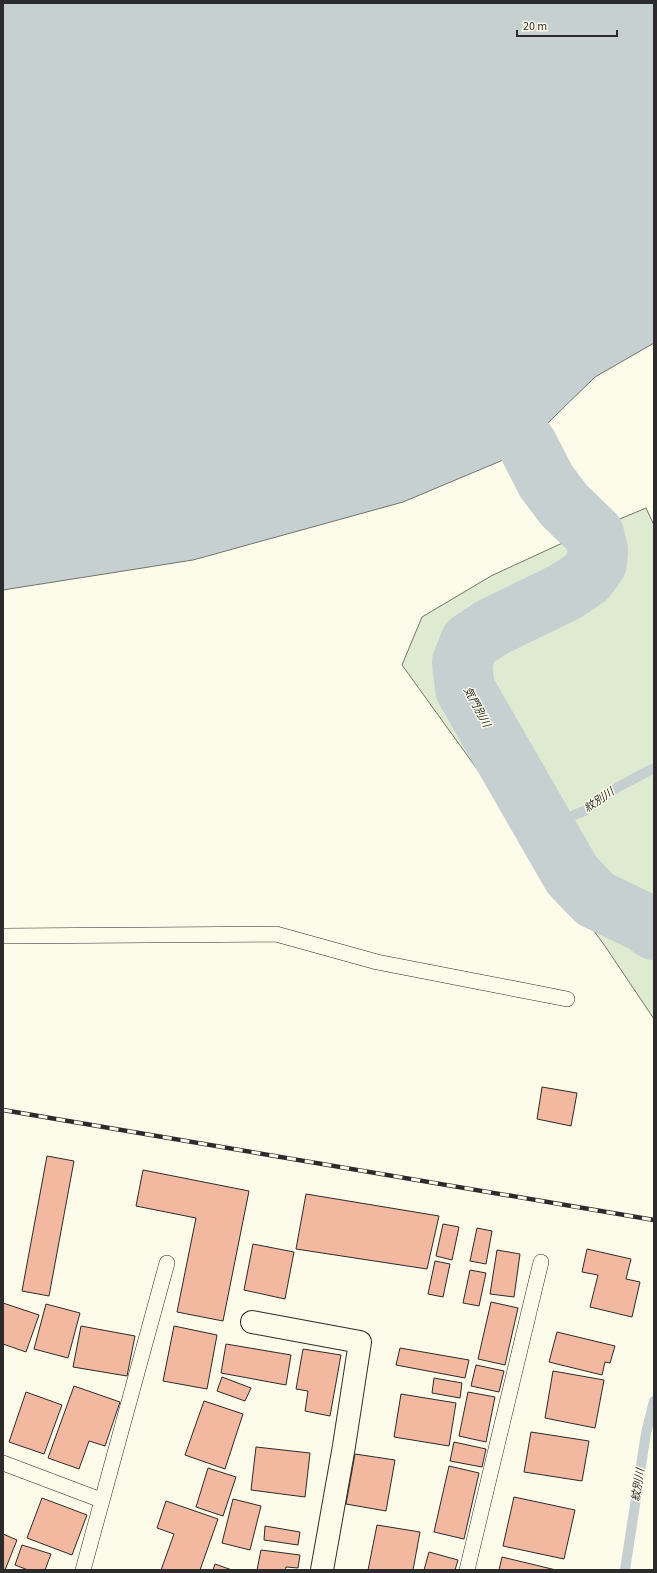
<svg xmlns="http://www.w3.org/2000/svg" width="657" height="1573" font-family="'Source Sans 3','Noto Sans JP',sans-serif">
<rect width="100%" height="100%" fill="#fdfbea"/>
<!-- green -->
<polygon fill="#deebd1" stroke="#74746e" points="646,508 654,525 654,1019 607,949 402,665 422,617 491,576 558,545"/>
<!-- water -->
<polygon fill="#c7d0d0" stroke="#74746e" points="3,3 654,3 654,343 595,377 515,455 403,502 193,560 3,590"/>
<g fill="none" stroke-linecap="round" stroke-linejoin="round">
<!-- stream -->
<g stroke="#c7d0d0" stroke-width="10">
<polyline points="540,820 562,820 584,811 618,787 654,768"/>
<polyline points="625,1570 646,1433 654,1401"/>
</g>
<!-- river -->
<polyline stroke="#c7d0d0" stroke-width="60" points="527,444 546,481 564,505 594,534 598,550 597,563 586,578 565,592 493,627 470,642 462,662 465,689 572,875 595,899 645,923 654,930"/>
</g>
<!-- building -->
<g fill="#f2b8a0" stroke="#2b2b2b">
<polygon points="542,1087 577,1093 571,1126 537,1119"/>
<polygon points="47,1156 74,1161 49,1296 22,1291"/>
<polygon points="143,1170 249,1191 223,1321 177,1312 196,1218 136,1206"/>
<polygon points="306,1194 439,1216 427,1269 296,1249"/>
<polygon points="443,1224 459,1227 452,1260 436,1256"/>
<polygon points="477,1228 492,1231 486,1264 470,1261"/>
<polygon points="253,1244 294,1252 285,1299 244,1290"/>
<polygon points="587,1249 631,1259 626,1279 640,1282 632,1317 590,1307 598,1275 582,1272"/>
<polygon points="497,1250 520,1254 514,1297 490,1294"/>
<polygon points="435,1261 450,1264 443,1297 428,1294"/>
<polygon points="470,1270 486,1273 479,1306 463,1303"/>
<polygon points="491,1302 518,1308 505,1365 478,1359"/>
<polygon points="3,1303 39,1315 26,1352 3,1344"/>
<polygon points="46,1304 80,1313 68,1358 34,1349"/>
<polygon points="81,1326 135,1336 127,1376 73,1367"/>
<polygon points="174,1326 217,1335 207,1389 163,1381"/>
<polygon points="557,1332 615,1346 610,1363 605,1362 602,1375 549,1362"/>
<polygon points="226,1344 291,1355 286,1385 221,1373"/>
<polygon points="400,1348 469,1360 465,1378 396,1365"/>
<polygon points="303,1349 341,1355 330,1416 305,1411 308,1391 296,1389"/>
<polygon points="476,1365 504,1371 499,1392 471,1386"/>
<polygon points="553,1371 604,1380 595,1428 545,1418"/>
<polygon points="222,1377 251,1388 245,1401 217,1391"/>
<polygon points="434,1378 462,1383 460,1398 432,1393"/>
<polygon points="74,1386 120,1402 105,1446 89,1441 79,1469 48,1458"/>
<polygon points="26,1392 62,1405 44,1454 9,1442"/>
<polygon points="468,1392 495,1397 486,1442 459,1436"/>
<polygon points="401,1394 456,1403 449,1446 394,1437"/>
<polygon points="204,1401 243,1414 225,1469 185,1455"/>
<polygon points="531,1432 589,1441 582,1481 524,1472"/>
<polygon points="454,1442 486,1449 482,1467 450,1461"/>
<polygon points="256,1447 310,1453 305,1497 251,1490"/>
<polygon points="355,1454 395,1460 386,1511 346,1504"/>
<polygon points="449,1466 479,1473 464,1539 434,1532"/>
<polygon points="208,1468 236,1477 223,1516 196,1507"/>
<polygon points="514,1497 575,1510 564,1559 503,1546"/>
<polygon points="42,1498 87,1515 72,1555 27,1538"/>
<polygon points="233,1499 261,1506 250,1550 222,1543"/>
<polygon points="166,1501 218,1519 200,1570 161,1570 174,1534 157,1528"/>
<polygon points="377,1525 420,1532 413,1570 368,1570"/>
<polygon points="265,1526 300,1532 298,1545 264,1540"/>
<polygon points="3,1534 17,1540 5,1570 3,1570"/>
<polygon points="22,1545 51,1554 45,1570 28,1570 15,1565"/>
<polygon points="261,1550 300,1555 298,1568 286,1567 285,1570 257,1570"/>
<polygon points="429,1552 458,1560 455,1570 424,1570"/>
<polygon points="502,1557 556,1570 499,1570"/>
<polygon points="215,1564 232,1570 213,1570"/>
</g>
<g fill="none" stroke-linecap="round" stroke-linejoin="round">
<!-- service casing -->
<g stroke="#2b2b2b" stroke-width="16">
<g id="service">
<polyline points="3,936 276,934 377,962 567,999"/>
<polyline points="3,1463 101,1500"/>
<polyline points="83,1570 167,1263"/>
<polyline points="467,1570 541,1262"/>
</g>
</g>
<!-- minor casing -->
<g stroke="#2b2b2b" stroke-width="24">
<polyline id="minor" points="252,1322 360,1342 344,1446 322,1570"/>
</g>
<!-- service -->
<use href="#service" stroke="#fdfbea" stroke-width="15"/>
<!-- minor -->
<use href="#minor" stroke="#fdfbea" stroke-width="22"/>
<!-- rail casing -->
<g stroke="#2b2b2b" stroke-width="4.5">
<polyline id="rail" points="3,1110 654,1220"/>
</g>
<!-- rail -->
<use href="#rail" stroke="#fdfbea" stroke-width="3" stroke-dasharray="9" stroke-linecap="butt"/>
</g>
<g text-anchor="middle" dominant-baseline="central" stroke-width="3" stroke-linejoin="round" paint-order="stroke">
<!-- water labels -->
<g font-size="11" font-style="italic" fill="#2b2b2b" stroke="#fdfbea">
<text transform="translate(477 707) rotate(62)">気門別川</text>
<text transform="translate(599 800) rotate(-34)">紋別川</text>
<text transform="translate(638 1485) rotate(-81)">紋別川</text>
</g>
</g>
<!-- border -->
<rect width="657" height="1573" fill="none" stroke="#2b2b2b" stroke-width="8"/>
<!-- scale -->
<path d="M517 30v6h100v-6" fill="none" stroke="#2b2b2b" stroke-width="2"/>
<text x="523" y="30" font-size="12" fill="#2b2b2b" stroke="#fdfbea" stroke-width="3" paint-order="stroke">20 m</text>
</svg>
